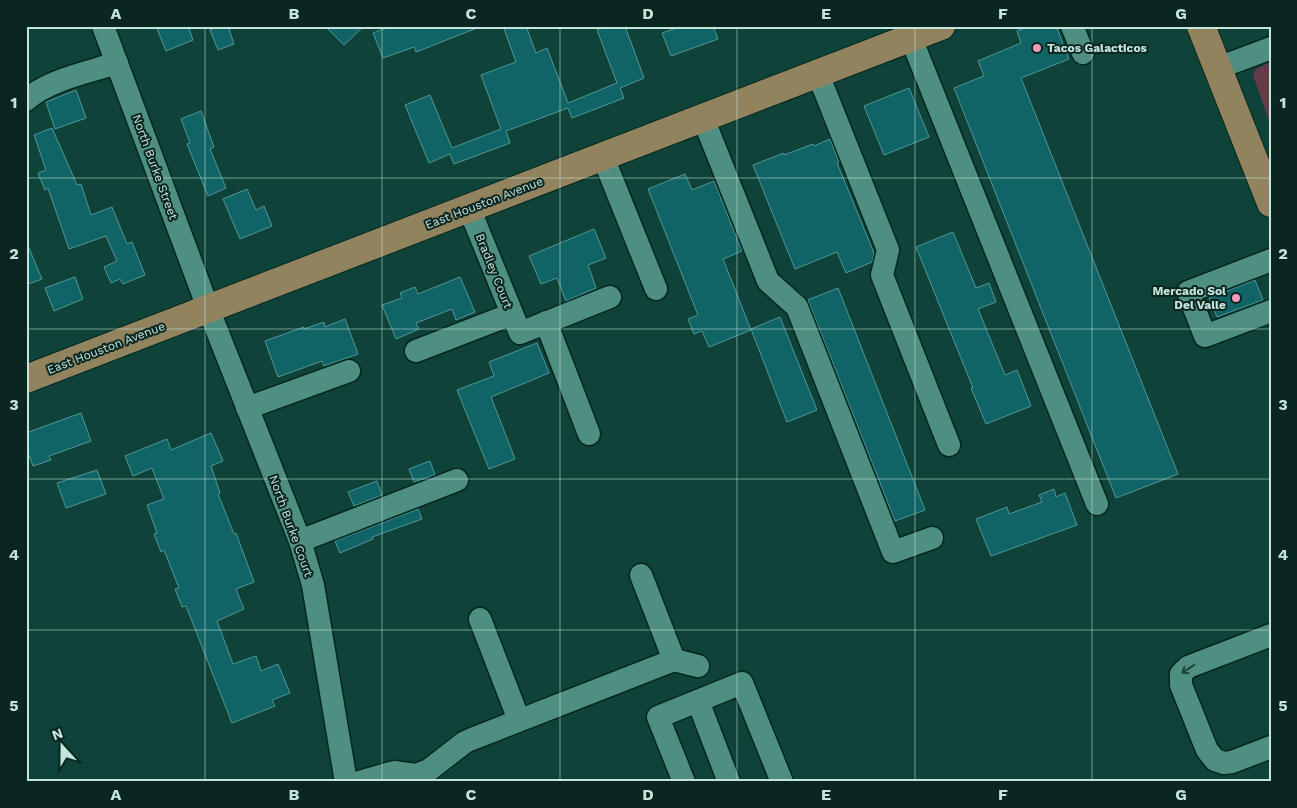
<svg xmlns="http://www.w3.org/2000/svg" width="1297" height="808" font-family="'Work Sans',sans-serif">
<rect width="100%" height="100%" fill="#0f4339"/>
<!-- green -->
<polygon fill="#673a4a" points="1271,62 1271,126 1253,75 1256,69"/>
<!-- building -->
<g fill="#116466" stroke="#519798">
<polygon points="156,26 188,26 193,40 166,51"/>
<polygon points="220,26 228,26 234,44 218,50 210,30"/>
<polygon points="325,26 364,26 344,45"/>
<polygon points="391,26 476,26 477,28 416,52 414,47 383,58 373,33"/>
<polygon points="503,26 526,26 536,53 547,48 568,103 617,83 597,30 607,26 625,26 644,78 620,88 624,98 572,118 568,108 506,131 510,143 454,164 450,154 429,163 405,105 430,95 452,148 501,129 481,75 516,62"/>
<polygon points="682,26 713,26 718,39 671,56 662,33"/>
<polygon points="1030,26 1056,26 1069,59 1021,78 1178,474 1116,498 954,88 984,76 978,61 1021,43 1017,31"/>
<polygon points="909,88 929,137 884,155 864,106"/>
<polygon points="76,90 86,118 55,129 46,102"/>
<polygon points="201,111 214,147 210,149 226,188 208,196 187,144 190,143 181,119"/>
<polygon points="52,128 77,185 81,184 91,215 112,207 127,244 132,242 145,275 123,284 120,279 111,283 104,267 117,261 106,236 69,249 48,188 45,190 38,173 46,170 34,135"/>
<polygon points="830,139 839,162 837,163 874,253 872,262 846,273 837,252 795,269 753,165 784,153 784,155 813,144 814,146"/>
<polygon points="685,174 692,190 714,181 742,251 723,259 751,330 709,347 702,331 694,334 688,319 698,315 648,189"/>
<polygon points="247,189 256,210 264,206 272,226 240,239 223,199"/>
<polygon points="594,229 606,258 588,265 596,288 566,301 557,278 541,284 529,256"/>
<polygon points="953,232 976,288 989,283 996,302 978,309 1005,375 1017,370 1031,406 986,424 971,388 973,388 916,247"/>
<polygon points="26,241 42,279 26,285"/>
<polygon points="75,277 83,299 54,311 45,288"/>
<polygon points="460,277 475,312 456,320 452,309 416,323 419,329 396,339 382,305 402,298 400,293 415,287 418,294"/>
<polygon points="1255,280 1263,300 1217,317 1209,298"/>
<polygon points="838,288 925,510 895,521 808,300"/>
<polygon points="780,317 817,410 787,422 751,329"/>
<polygon points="345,319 358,354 324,366 322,361 278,377 265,341 304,327 304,329 324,322 325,327"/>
<polygon points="537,343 549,373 491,397 515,459 489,469 457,390 494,376 489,362"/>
<polygon points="81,413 91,441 49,456 51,460 33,466 26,447 26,433"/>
<polygon points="211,433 223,461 211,466 220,493 218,494 234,534 236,533 254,582 236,589 244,609 217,621 233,664 256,656 261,671 278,664 290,693 272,700 275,706 232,723 186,606 182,607 175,589 179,588 164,550 161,552 154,534 157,533 147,505 164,499 152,468 133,476 125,456 167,439 171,450"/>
<polygon points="430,461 435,475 414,482 409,469"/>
<polygon points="97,470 106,494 66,508 57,483"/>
<polygon points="377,481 382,495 354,506 348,492"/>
<polygon points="1054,489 1056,497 1065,493 1077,525 991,556 976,519 1007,507 1009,514 1042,502 1039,495"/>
<polygon points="418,509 422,519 372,537 373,539 340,553 335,541"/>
</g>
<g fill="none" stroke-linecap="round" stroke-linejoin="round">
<!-- minor casing -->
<g stroke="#032720" stroke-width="25">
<g id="minor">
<polyline points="103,26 208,308 300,541 313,585 346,782"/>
<polyline points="1072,26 1083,53"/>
<polyline points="911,38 1097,504"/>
<polyline points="1218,68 1271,48"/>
<polyline points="818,74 888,250 882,275 949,445"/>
<path d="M26 100C48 80 89 72 117 63"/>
<polyline points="703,118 768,281 797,307 893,552 932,538"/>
<polyline points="603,157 656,289"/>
<polyline points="469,208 520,333 610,297"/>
<polyline points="1271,260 1188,292 1205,336 1271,311"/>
<polyline points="546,322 589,434"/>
<polyline points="416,351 512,314"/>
<polyline points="247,408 349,371"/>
<polyline points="300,541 457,480"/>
<polyline points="641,575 674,660"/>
<polyline points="480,619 519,720"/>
<polyline points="1271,635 1188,667 1181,674 1181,685 1207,750 1215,760 1224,763 1232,762 1271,747"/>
<polyline points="698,701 729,782"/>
<polyline points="359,782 394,772 416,775 429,770 465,742 472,739 674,660 698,666"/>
<polyline points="684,782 658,717 742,683 782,782"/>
</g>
</g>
<!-- major casing -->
<g stroke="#032720" stroke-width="30">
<g id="major">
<polyline points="1201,26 1271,203"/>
<polyline points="26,379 941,26"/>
</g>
</g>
<!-- minor -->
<use href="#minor" stroke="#4f8f81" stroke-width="22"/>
<!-- major -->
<use href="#major" stroke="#92835f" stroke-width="28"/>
</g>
<!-- one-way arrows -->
<defs><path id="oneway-shaft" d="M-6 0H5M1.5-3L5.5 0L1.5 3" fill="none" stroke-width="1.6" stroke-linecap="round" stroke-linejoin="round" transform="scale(1.25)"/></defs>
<use stroke="#1f463d" href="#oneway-shaft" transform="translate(1188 669) rotate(147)"/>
<!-- grid -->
<path fill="none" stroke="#c5e5dc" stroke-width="1" stroke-opacity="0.55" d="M205 26V782M382 26V782M560 26V782M737 26V782M915 26V782M1092 26V782M26 178H1271M26 329H1271M26 479H1271M26 630H1271"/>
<!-- markers -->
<g fill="#ef9ab8" stroke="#0b2620" stroke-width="2">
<circle cx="1037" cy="48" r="5"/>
<circle cx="1236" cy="298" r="5"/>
</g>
<g text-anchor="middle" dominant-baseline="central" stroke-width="4" stroke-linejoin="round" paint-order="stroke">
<!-- poi labels -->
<g font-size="12" font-weight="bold" fill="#c5e5dc" stroke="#0b2620" text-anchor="start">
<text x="1047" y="48">Tacos Galacticos</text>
<text x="1226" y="291" text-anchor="end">Mercado Sol<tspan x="1226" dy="14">Del Valle</tspan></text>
</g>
<!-- street labels -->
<g font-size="12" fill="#c5e5dc" stroke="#0b2620">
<text transform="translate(155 167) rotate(70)">North Burke Street</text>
<text transform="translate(484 203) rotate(-21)">East Houston Avenue</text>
<text transform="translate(494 271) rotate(68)">Bradley Court</text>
<text transform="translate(106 348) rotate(-21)">East Houston Avenue</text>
<text transform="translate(291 526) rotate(70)">North Burke Court</text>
</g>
</g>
<!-- border -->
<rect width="1297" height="808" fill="none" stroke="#0b2620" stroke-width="55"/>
<!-- north arrow -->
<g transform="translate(62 746) rotate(339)" stroke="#0b2620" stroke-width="4" paint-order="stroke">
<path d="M0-4L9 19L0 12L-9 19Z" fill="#c5e5dc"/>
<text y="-8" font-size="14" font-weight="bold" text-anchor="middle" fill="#c5e5dc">N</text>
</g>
<rect x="28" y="28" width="1242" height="752" fill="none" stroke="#c5e5dc" stroke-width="2"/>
<g font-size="16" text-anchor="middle" font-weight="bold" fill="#c5e5dc">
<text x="116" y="19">A</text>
<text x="294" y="19">B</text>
<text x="471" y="19">C</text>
<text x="648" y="19">D</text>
<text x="826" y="19">E</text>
<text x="1003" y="19">F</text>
<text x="1181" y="19">G</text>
<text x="14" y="108">1</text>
<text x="1283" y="108">1</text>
<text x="14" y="259">2</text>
<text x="1283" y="259">2</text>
<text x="14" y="410">3</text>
<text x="1283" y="410">3</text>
<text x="14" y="560">4</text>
<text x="1283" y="560">4</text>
<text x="14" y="711">5</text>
<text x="1283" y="711">5</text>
<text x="116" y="800">A</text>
<text x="294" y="800">B</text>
<text x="471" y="800">C</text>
<text x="648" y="800">D</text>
<text x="826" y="800">E</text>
<text x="1003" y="800">F</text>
<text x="1181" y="800">G</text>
</g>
</svg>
